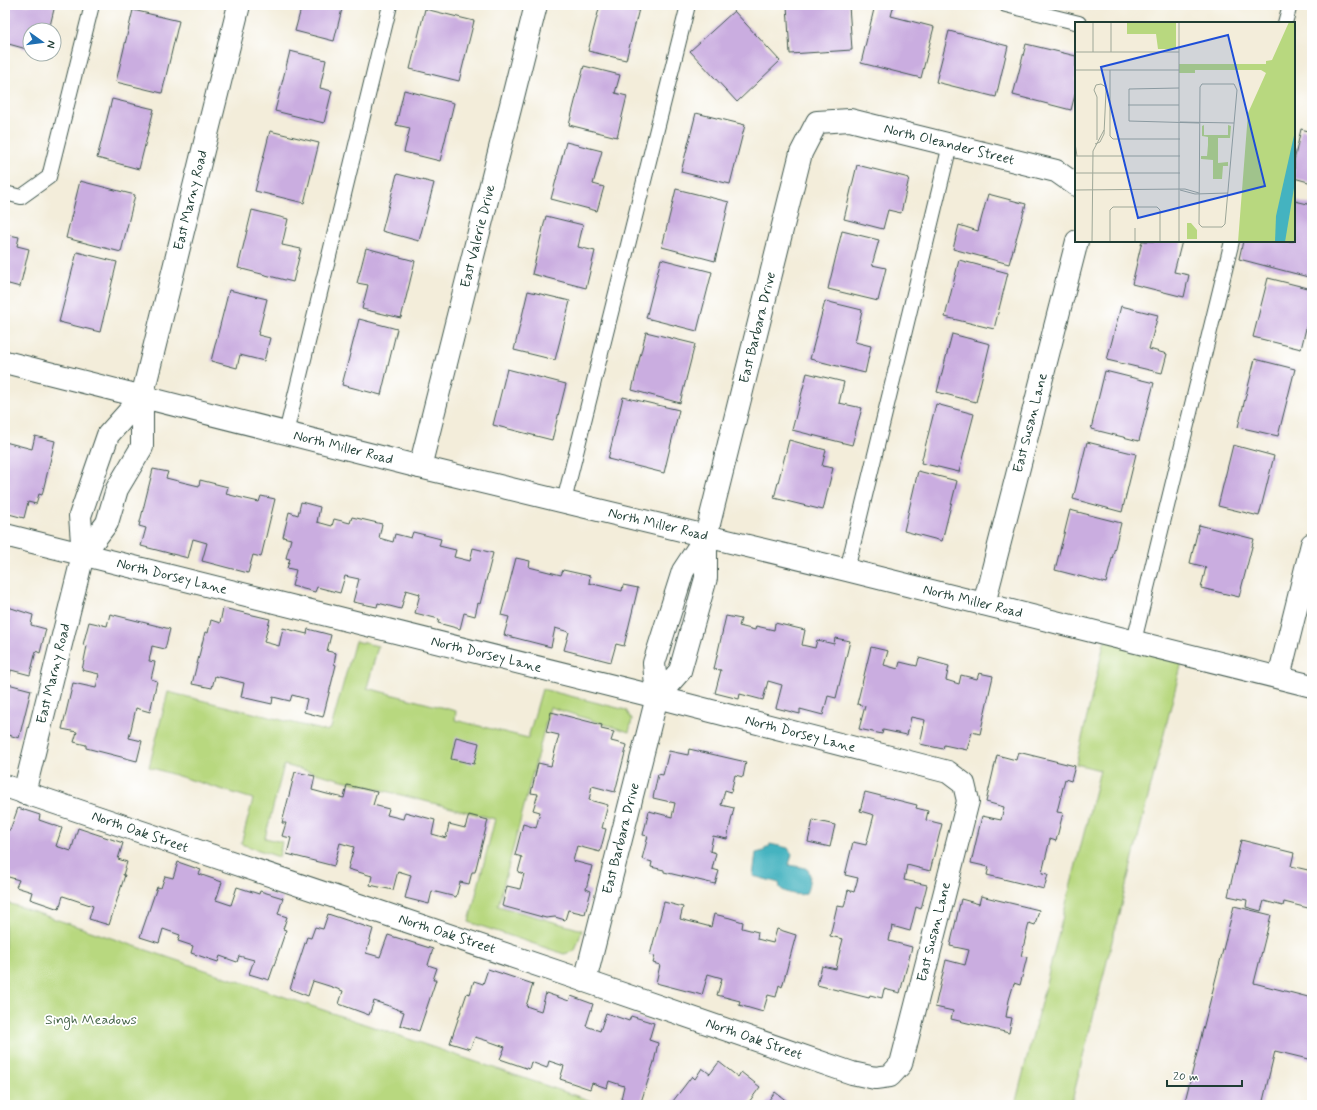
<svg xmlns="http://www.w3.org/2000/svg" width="1317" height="1110" font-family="Mynerve,sans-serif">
<rect width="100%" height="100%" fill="#fff"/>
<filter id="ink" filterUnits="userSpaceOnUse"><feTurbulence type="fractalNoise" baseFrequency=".025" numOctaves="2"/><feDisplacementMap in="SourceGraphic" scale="8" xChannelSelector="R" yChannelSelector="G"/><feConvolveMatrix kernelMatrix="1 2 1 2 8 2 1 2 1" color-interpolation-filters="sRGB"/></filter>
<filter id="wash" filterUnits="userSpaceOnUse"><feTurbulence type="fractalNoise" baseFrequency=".012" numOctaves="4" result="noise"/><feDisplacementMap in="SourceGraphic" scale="16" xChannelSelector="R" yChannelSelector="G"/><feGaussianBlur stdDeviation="0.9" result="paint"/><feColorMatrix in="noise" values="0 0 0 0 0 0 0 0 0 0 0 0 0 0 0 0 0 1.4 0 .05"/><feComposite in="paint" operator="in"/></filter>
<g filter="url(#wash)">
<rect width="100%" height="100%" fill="#f3edda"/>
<!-- green -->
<g fill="#b8d87f" stroke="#6c8a5a">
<polygon points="1106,635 1184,654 1071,1105 1015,1105 1100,770 1076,764"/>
<polygon points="355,641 378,646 367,688 456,711 455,720 528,738 542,689 626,710 632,720 629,732 550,707 498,906 582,930 575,951 564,954 469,922 495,819 284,765 265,838 282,842 279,857 241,844 253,799 149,767 168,692 326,731 331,728"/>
<polygon points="5,902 603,1105 5,1105"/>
</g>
<!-- water -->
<path fill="#44b3c0" stroke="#32787a" d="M770 844 788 848 792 854 789 865C802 868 813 865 809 882 808 887 808 891 805 894 798 896 785 893 780 888L779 883 753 876 756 853 764 851 766 847H769Z"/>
<g id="blocks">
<!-- building -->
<g fill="#caade0">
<polygon points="5,5 55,5 49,30 30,30 30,50 5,43"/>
<polygon points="302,5 343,5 334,41 295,31"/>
<polygon points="600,5 640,5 626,60 588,51"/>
<polygon points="787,5 849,5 852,50 790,54"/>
<polygon points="875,5 894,5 891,16 934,27 921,78 861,63"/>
<polygon points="425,9 474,21 459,81 410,69"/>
<polygon points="133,10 179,21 162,93 116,82"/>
<polygon points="734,11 780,61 737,102 690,51"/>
<polygon points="949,31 1008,46 996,97 936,82"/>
<polygon points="1026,44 1076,56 1076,91 1071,110 1013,95"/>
<polygon points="290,51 326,60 320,88 332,91 324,123 275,111"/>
<polygon points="584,66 620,75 615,93 627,96 617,137 569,125"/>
<polygon points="404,90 454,103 440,161 404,152 410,128 396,125"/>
<polygon points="112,99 154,109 139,169 97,158"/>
<polygon points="696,113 745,125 730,184 681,172"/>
<polygon points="1301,129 1312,132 1312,183 1294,178 1294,161"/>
<polygon points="270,131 319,143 304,203 255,191"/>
<polygon points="566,142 602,151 593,184 604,187 597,211 551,199"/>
<polygon points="857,165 909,178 901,213 888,210 883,229 844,219"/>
<polygon points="397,174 434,183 419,241 382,231"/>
<polygon points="80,181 135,195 121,252 66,238"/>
<polygon points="676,189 729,202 715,261 662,247"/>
<polygon points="988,194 1026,204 1009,264 953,249 959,225 978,231"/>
<polygon points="1295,201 1312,205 1312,278 1239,259 1243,241 1294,241"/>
<polygon points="252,210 288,219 282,245 301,249 293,282 238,268"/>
<polygon points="546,216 583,225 578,247 595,251 586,288 532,274"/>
<polygon points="842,231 879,240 872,265 886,268 878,301 828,289"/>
<polygon points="5,234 19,237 17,246 29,249 20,287 5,283"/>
<polygon points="1142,241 1182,241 1174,272 1189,275 1184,297 1132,284"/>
<polygon points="366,248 415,261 401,318 362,309 368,285 357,283"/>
<polygon points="77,252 117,262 100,332 59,322"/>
<polygon points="661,259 712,272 697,331 646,318"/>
<polygon points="959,260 1008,273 994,329 945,317"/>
<polygon points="1268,278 1312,289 1312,304 1301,349 1253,337"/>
<polygon points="229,290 267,299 258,335 270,338 264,361 240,355 237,368 211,361"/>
<polygon points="528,291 570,301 555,360 514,350"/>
<polygon points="825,301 862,310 855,342 871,346 865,373 810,359"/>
<polygon points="1121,306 1158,315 1149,349 1167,354 1162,373 1107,360"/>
<polygon points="359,319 397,329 381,395 342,385"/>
<polygon points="646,332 695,344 680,403 632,390"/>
<polygon points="952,334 990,344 976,402 937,392"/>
<polygon points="1255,359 1295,369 1278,436 1238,427"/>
<polygon points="507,369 566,384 552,440 493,425"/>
<polygon points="1105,371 1154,383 1139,441 1091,429"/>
<polygon points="807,373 844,382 839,403 862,408 852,445 792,430"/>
<polygon points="623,397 679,410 664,473 608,459"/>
<polygon points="936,404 974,414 959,472 921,463"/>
<polygon points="35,436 55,441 42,495 39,494 36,504 28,502 24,518 5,513 5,442 32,449"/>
<polygon points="789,440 826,450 822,466 833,468 823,510 774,498"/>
<polygon points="1087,442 1136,454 1122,512 1073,499"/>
<polygon points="1233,445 1274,456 1259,516 1218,506"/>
<polygon points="153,469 168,472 166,478 182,482 199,486 200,480 228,487 226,494 242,498 259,502 261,496 275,499 261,557 253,555 248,573 202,561 207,543 193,539 188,558 141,546 146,528 139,526"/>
<polygon points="918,471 957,481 942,541 904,531"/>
<polygon points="301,502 320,507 317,522 332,526 334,519 350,523 352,517 382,524 379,538 393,542 395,534 411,538 413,532 441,539 439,546 456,550 454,557 470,561 473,548 493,553 480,604 478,603 475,616 464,613 460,629 438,623 439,619 415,613 420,594 406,590 401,609 378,603 377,607 353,602 359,579 345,576 340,593 317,587 315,592 292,586 296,570 287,568 290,559 286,558 291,539 283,537 289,512 298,515"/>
<polygon points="1070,510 1121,523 1106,583 1055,570"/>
<polygon points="1199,525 1254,539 1239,597 1201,588 1206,567 1190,563"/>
<polygon points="516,558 530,561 529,567 561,575 563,570 590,576 589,583 622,591 623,585 638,588 624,646 616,644 611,662 564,650 569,632 555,628 551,647 504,635 509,617 501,615"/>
<polygon points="5,606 33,615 31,625 46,629 40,653 36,651 30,675 11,670 8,684 31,690 19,738 5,734"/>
<polygon points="223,608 270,619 264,642 279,646 283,628 307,634 308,629 331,635 327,651 336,653 334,664 336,665 323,717 304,712 307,699 292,695 290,701 273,697 272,704 241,697 244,683 215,676 212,688 192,684 205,632 208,633 211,620 220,623"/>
<polygon points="110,614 170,629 165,649 152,646 149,661 155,662 151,679 157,681 150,712 136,708 129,738 142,741 137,761 86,748 86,745 74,742 77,732 62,729 73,683 96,688 99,674 82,670 87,646 83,645 89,622 107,626"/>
<polygon points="726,616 741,619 739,626 755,630 756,626 774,630 775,623 805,630 802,645 815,648 817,640 834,644 835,638 850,641 836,698 828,696 823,715 800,709 800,714 776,708 782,685 768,681 763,700 740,694 739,699 715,693 721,670 714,669"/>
<polygon points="871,647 888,651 884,665 898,669 900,662 917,666 919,658 949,666 946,680 959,684 961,675 977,679 979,673 993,676 980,734 972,732 967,750 944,745 943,749 920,744 925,720 911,717 907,735 883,730 882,734 859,729 865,706 857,704"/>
<polygon points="551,712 602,725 601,729 614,732 611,741 627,745 615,792 592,786 589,800 608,805 602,828 606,829 600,852 577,846 573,861 592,866 586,889 591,891 585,914 568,910 565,920 555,917 546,918 502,906 507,886 520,889 524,874 518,872 522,857 515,855 523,824 536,828 540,812 533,810 538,794 531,793 538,763 551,766 559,735 546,732"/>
<polygon points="456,737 479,743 474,764 451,759"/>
<polygon points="689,749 746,762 743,777 735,775 731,792 725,790 721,805 734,808 727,839 713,836 710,851 716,853 712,869 719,871 715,884 664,872 664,870 651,867 652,862 642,859 648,836 643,835 649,811 672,817 675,803 653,798 658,774 663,775 669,751 688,755"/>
<polygon points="1018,752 1075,766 1071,781 1065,779 1057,812 1063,813 1056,841 1050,839 1042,873 1048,874 1044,889 987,875 989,867 971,863 982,816 1001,820 1004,807 986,802 997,755 1016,760"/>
<polygon points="295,772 315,776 312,790 327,794 344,798 347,785 377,792 373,805 389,809 387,815 403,819 405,812 435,820 432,834 446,838 449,824 465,828 469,815 488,820 475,872 472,872 469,884 460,882 456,897 432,891 429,904 405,898 411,875 398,871 393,890 370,885 372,876 348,869 354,847 340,843 334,866 287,854 291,838 282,836 286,823 282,823"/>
<polygon points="865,792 917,805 916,808 928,811 926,820 942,824 930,871 907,865 904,880 927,885 921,909 916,907 910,931 892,926 889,941 912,947 900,993 884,989 882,998 870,995 869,998 817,985 822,966 836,969 839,954 843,939 830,936 837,906 844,907 848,890 854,892 858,878 845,875 853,842 866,845 874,815 860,811"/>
<polygon points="18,808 40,815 39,820 62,828 56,846 71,851 78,828 123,843 118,859 127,862 123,875 125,875 109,925 89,919 93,906 63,896 59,909 30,899 32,892 16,887 19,880 5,876 5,829 10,830"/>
<polygon points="813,820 835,825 830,847 808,842"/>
<polygon points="1241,840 1294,853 1291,866 1312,871 1312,909 1284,902 1283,906 1264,901 1261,911 1246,907 1247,900 1228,896"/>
<polygon points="178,862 201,870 199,874 222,882 216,900 231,905 237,887 259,894 260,891 283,898 278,914 287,917 283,929 286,930 269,980 249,974 254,960 239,956 237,962 220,956 218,962 191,953 193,946 178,941 180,935 163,929 159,943 140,937 157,887 161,888 165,876 173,878"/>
<polygon points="981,896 1039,910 1035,925 1029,923 1025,940 1021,956 1027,957 1020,985 1014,983 1009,1000 1006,1017 1012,1018 1009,1033 951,1019 953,1011 935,1007 946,960 965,965 969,950 950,946 961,899 979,904"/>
<polygon points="664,902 683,907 680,919 711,927 714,914 730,918 743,922 742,928 758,932 757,939 773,943 777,929 796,935 782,987 779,985 776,997 768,995 763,1012 739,1005 740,1001 717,995 722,978 708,974 702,995 656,983 660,965 653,963 655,956 650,955"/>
<polygon points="1234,906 1271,915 1254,983 1312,998 1312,1060 1275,1051 1262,1105 1184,1105"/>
<polygon points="328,914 373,929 366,953 380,957 388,935 433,949 428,965 437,968 433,980 436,980 419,1031 400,1025 404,1012 389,1006 374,1001 369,1015 339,1004 343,991 329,986 313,981 308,996 290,989 307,937 311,938 315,927 323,929"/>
<polygon points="488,969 533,984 526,1006 541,1011 546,993 569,1001 571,996 593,1004 586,1026 600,1031 606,1013 629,1021 631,1016 654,1023 649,1040 658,1043 654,1062 640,1105 621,1099 624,1086 609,1081 607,1088 592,1083 590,1089 560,1079 564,1066 549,1061 547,1068 531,1062 529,1069 500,1059 505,1047 488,1041 475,1037 470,1049 450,1043 467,993 470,994 474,981 483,984"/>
<polygon points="719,1062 738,1077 741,1072 760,1087 749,1102 753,1105 670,1105 692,1076 695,1079 702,1068 710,1074"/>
<polygon points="775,1092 792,1105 765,1105"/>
</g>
</g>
</g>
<g filter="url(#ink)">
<use href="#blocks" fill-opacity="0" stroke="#3f574d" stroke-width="1"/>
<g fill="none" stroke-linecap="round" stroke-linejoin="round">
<!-- service casing -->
<g stroke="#3f574d" stroke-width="16">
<g id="service">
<polyline points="1006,5 1079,23"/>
<polyline points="1285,23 1290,5"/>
<polyline points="5,193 21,197 49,177 92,5"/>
<polyline points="286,433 390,5"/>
<polyline points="564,501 688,5"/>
<polyline points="847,570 950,145"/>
<polyline points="1134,641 1232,241"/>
</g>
</g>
<!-- minor casing -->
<g stroke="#3f574d" stroke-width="24">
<g id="minor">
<path id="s1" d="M420 467 536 5"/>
<path id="s2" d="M5 535 657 697 948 772 964 784 968 801 901 1064 890 1076 875 1078 852 1073 585 981 5 786"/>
<path id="s3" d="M83 555 107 523 117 489 142 447V397L239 5"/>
<path id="s4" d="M984 604 1077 241"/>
<polyline points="1279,677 1312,544"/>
<path id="s5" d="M657 697 680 671 706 578V536L801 153 817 122 850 120 1056 171 1076 185"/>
<path id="s6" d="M24 793 83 555 80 516 108 435 142 397"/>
<path id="s7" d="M585 981 657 697 654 663 683 571 706 536"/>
</g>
</g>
<!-- tertiary casing -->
<g stroke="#3f574d" stroke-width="24">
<g id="tertiary">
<path id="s8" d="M5 362 420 467 847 570 1312 686"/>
</g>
</g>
<!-- service -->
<use href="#service" stroke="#fff" stroke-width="14"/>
<!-- minor -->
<use href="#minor" stroke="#fff" stroke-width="22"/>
<!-- tertiary -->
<use href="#tertiary" stroke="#fff" stroke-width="22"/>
</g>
</g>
<g text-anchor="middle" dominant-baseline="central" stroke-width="3.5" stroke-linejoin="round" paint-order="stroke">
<!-- street labels -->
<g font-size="14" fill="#1f3d34" stroke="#fff">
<text stroke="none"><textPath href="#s5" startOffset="738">North Oleander Street</textPath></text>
<text stroke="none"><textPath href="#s3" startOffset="377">East Marny Road</textPath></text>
<text stroke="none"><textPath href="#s1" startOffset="238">East Valerie Drive</textPath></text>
<text stroke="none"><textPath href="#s5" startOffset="388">East Barbara Drive</textPath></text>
<text stroke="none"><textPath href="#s4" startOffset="187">East Susan Lane</textPath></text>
<text stroke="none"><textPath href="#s8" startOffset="349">North Miller Road</textPath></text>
<text stroke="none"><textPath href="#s8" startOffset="673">North Miller Road</textPath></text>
<text stroke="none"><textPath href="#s2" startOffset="172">North Dorsey Lane</textPath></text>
<text stroke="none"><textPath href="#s8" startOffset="997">North Miller Road</textPath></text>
<text stroke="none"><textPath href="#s2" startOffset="496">North Dorsey Lane</textPath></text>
<text stroke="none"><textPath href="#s6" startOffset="123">East Marny Road</textPath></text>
<text stroke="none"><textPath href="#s2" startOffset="820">North Dorsey Lane</textPath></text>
<text transform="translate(140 832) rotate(19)">North Oak Street</text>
<text stroke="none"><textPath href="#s7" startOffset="147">East Barbara Drive</textPath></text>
<text transform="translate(934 932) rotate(-76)">East Susan Lane</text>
<text transform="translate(447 934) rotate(18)">North Oak Street</text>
<text transform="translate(754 1039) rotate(19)">North Oak Street</text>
</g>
<!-- park labels -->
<g font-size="14" fill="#456447" stroke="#fff">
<text x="91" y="1020">Singh Meadows</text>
</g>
</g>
<!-- overview -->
<g transform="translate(1075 22)">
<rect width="220" height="220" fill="#f3edda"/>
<path d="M52 0H101V27H83L81 12H52ZM214 0H220V220H163L173 91 191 51 186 48H120V51H104V42H191V39L197 38ZM129 103V113H153V103L156 104 155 116H143V141L153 140V144H148L147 157H138V138L126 137V134H132L133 123V115L127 114V104ZM112 201H116L122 208V217H112Z" fill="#b8d87f"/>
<path d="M220 109V160L210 220H200L201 194Z" fill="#44b3c0"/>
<path fill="none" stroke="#9ea798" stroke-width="1" d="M18 0V30M0 30H104M0 30V0M36 30V0M0 48H104M35 48V114L38 117H105M159 62 162 68 150 202 147 205H127L124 202 125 65 127 62ZM104 66 54 67V99L124 101M53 83H104M105 100 159 101M0 121 2 134M20 122 25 120 29 112 31 69V65L26 62 21 63 19 68 22 75V118M0 134H105M0 151H105M0 168 110 167 124 171M105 168 120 172 153 171M0 187V220M17 220 18 129 29 108M35 220V188L38 185H82L85 188V220M60 220V206M104 220V0"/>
<path fill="#1d4ed8" fill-opacity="0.15" stroke="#1d4ed8" stroke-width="2" d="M153 13 190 164 63 196 26 45Z"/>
<rect width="220" height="220" fill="none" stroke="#1f3d34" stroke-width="2"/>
</g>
<!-- margin -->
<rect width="1317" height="1110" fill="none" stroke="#fff" stroke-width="20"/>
<!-- north arrow -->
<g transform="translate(42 42) rotate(104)"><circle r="19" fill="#ffffff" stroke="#a5b1ae"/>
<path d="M0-3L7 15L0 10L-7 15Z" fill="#1f6fb2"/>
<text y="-6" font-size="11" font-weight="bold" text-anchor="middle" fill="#1f3d34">N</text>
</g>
<!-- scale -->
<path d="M1167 1080v6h75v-6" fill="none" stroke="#1f3d34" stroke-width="2"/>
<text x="1173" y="1080" font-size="12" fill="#1f3d34" stroke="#ffffff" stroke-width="3" paint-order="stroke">20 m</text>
</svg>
